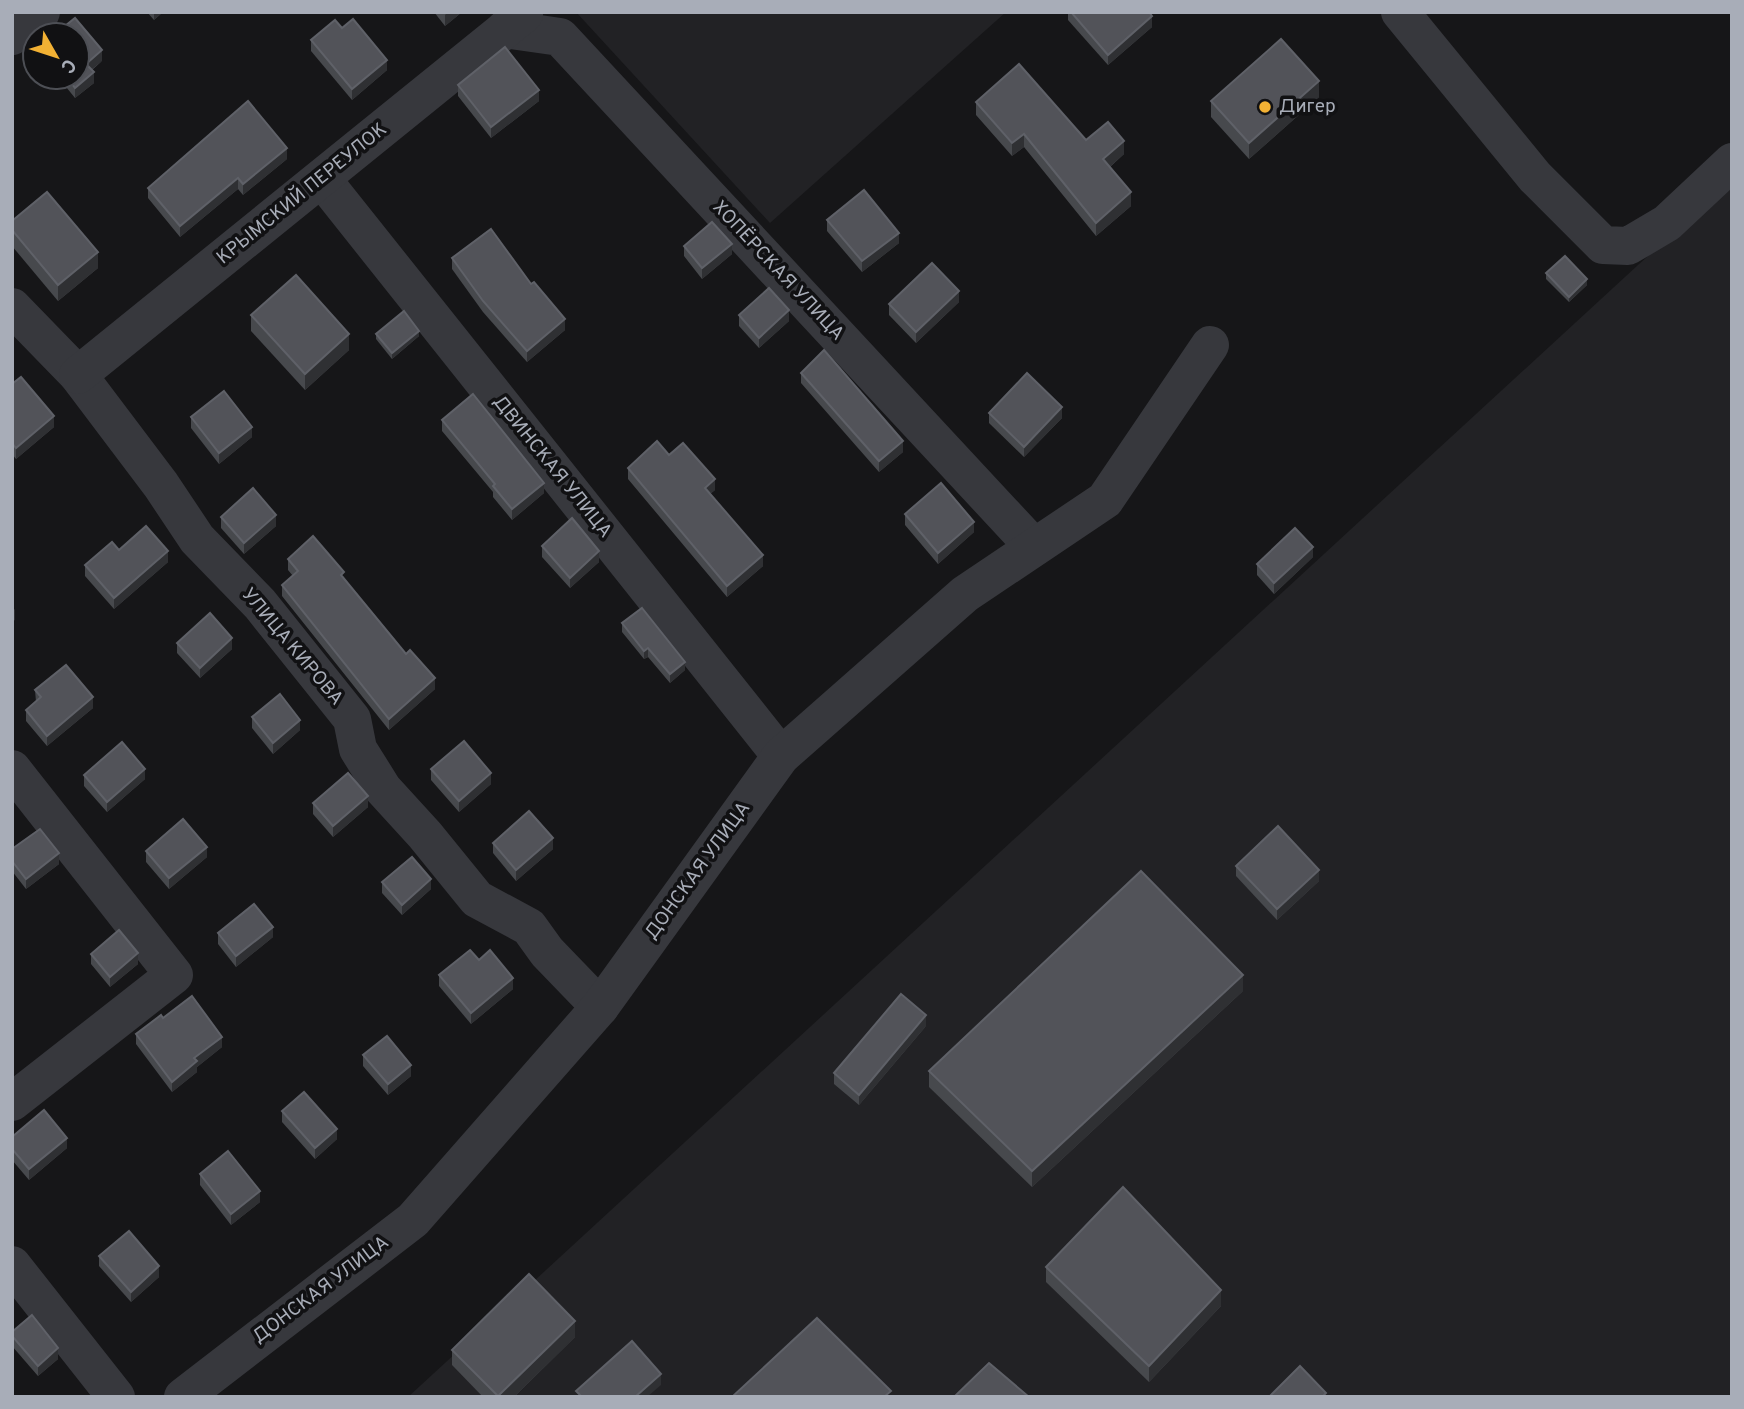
<svg xmlns="http://www.w3.org/2000/svg" width="1744" height="1409" font-family="Overpass,sans-serif">
<rect width="100%" height="100%" fill="#161618"/>
<!-- built -->
<g fill="#222225">
<polygon points="576,12 1006,12 770,223"/>
<polygon points="1732,181 1732,1397 408,1397 1638,265"/>
</g>
<g fill="none" stroke-linecap="round" stroke-linejoin="round">
<!-- minor -->
<g stroke="#37383d" stroke-width="38">
<polyline points="1400,12 1535,177 1603,245 1628,246 1667,223 1732,162"/>
<polyline points="505,29 560,37 1034,547"/>
<polyline points="12,36 41,12"/>
<polyline points="322,179 781,756"/>
<polyline points="12,307 78,375 161,485 197,539 260,604 352,719 358,749 383,789 425,835 477,899 529,927 547,952 600,1007"/>
<polyline points="78,375 524,14"/>
<polyline points="12,769 174,975 12,1102"/>
<polyline points="12,1265 116,1397"/>
<polyline points="183,1397 413,1220 600,1007 781,756 965,594 1105,500 1210,345"/>
</g>
</g>
<!-- wall -->
<g fill="#47494d">
<polygon points="147,12 163,12 154,20"/>
<polygon points="434,12 462,12 445,26"/>
<polygon points="1068,12 1149,12 1152,27 1108,65 1068,20"/>
<polygon points="342,28 387,70 352,100 311,51 311,40"/>
<polygon points="102,61 92,70 94,83 75,98 58,77 77,77"/>
<polygon points="458,85 539,101 491,138 458,96"/>
<polygon points="1319,97 1249,159 1211,117 1211,101"/>
<polygon points="976,102 1124,154 1110,167 1131,206 1096,236 1024,147 1012,156 976,115"/>
<polygon points="287,159 243,195 238,189 180,237 148,198 148,188"/>
<polygon points="827,220 899,243 862,272 827,231"/>
<polygon points="12,221 98,268 58,301 12,246"/>
<polygon points="684,246 732,254 702,279 684,256"/>
<polygon points="452,258 565,330 527,362 483,312 452,269"/>
<polygon points="1546,273 1587,285 1569,302 1546,279"/>
<polygon points="959,302 916,343 889,315 889,304"/>
<polygon points="251,315 349,350 305,390 251,331"/>
<polygon points="739,315 789,321 759,348 739,326"/>
<polygon points="376,334 419,336 392,359 376,339"/>
<polygon points="801,373 903,452 879,472 801,383"/>
<polygon points="12,384 54,427 16,459 12,454"/>
<polygon points="989,413 1062,418 1024,457 989,423"/>
<polygon points="191,417 252,437 219,464 191,428"/>
<polygon points="442,420 544,493 512,520 493,497 493,492 442,431"/>
<polygon points="669,455 715,490 710,494 763,566 727,597 628,479 628,468"/>
<polygon points="905,514 974,532 938,564 905,525"/>
<polygon points="221,517 276,526 244,554 221,528"/>
<polygon points="542,546 599,562 570,588 542,557"/>
<polygon points="119,550 168,562 114,609 85,576 85,565"/>
<polygon points="1313,557 1274,594 1257,575 1257,564"/>
<polygon points="288,559 344,579 435,689 389,730 282,596 282,585 293,576 288,570"/>
<polygon points="622,623 685,670 670,683 648,657 644,659 622,632"/>
<polygon points="177,643 232,649 200,678 177,653"/>
<polygon points="35,690 93,708 47,746 26,721 26,710 36,702"/>
<polygon points="252,717 300,730 273,754 252,728"/>
<polygon points="431,769 491,784 459,812 431,780"/>
<polygon points="84,775 145,779 107,812 84,786"/>
<polygon points="313,803 368,807 333,837 313,814"/>
<polygon points="493,843 553,849 516,881 493,853"/>
<polygon points="12,849 59,864 26,889 12,871"/>
<polygon points="146,851 207,857 169,889 146,862"/>
<polygon points="1236,866 1319,881 1277,920 1236,876"/>
<polygon points="382,882 431,889 402,915 382,893"/>
<polygon points="218,933 273,937 236,967 218,944"/>
<polygon points="91,954 138,964 110,987 91,964"/>
<polygon points="479,960 513,989 471,1024 439,986 439,975"/>
<polygon points="1243,991 1032,1187 929,1087 929,1071"/>
<polygon points="163,1018 222,1047 197,1067 197,1072 172,1092 136,1044 136,1034"/>
<polygon points="926,1026 859,1105 834,1084 834,1073"/>
<polygon points="363,1055 411,1076 388,1095 363,1066"/>
<polygon points="282,1111 337,1139 315,1159 282,1122"/>
<polygon points="12,1137 67,1148 29,1180 12,1160"/>
<polygon points="200,1174 260,1202 231,1225 200,1185"/>
<polygon points="99,1256 159,1277 131,1302 99,1266"/>
<polygon points="1046,1267 1221,1306 1149,1382 1046,1282"/>
<polygon points="12,1332 58,1359 38,1376 12,1346"/>
<polygon points="575,1337 514,1397 483,1397 452,1365 452,1350"/>
</g>
<!-- shaded-wall -->
<g fill="#2f3033">
<polygon points="154,12 163,12 154,20"/>
<polygon points="448,12 462,12 445,26 445,15"/>
<polygon points="1152,16 1152,27 1108,65 1108,55"/>
<polygon points="102,50 102,61 86,74 86,64"/>
<polygon points="387,60 387,70 352,100 352,89"/>
<polygon points="94,72 94,83 75,98 75,88"/>
<polygon points="1319,81 1319,97 1249,159 1249,143"/>
<polygon points="539,90 539,101 491,138 491,127"/>
<polygon points="1024,134 1024,147 1012,156 1012,143"/>
<polygon points="1124,141 1124,154 1103,173 1103,159"/>
<polygon points="287,148 287,159 243,195 243,184"/>
<polygon points="238,178 238,189 180,237 180,226"/>
<polygon points="1131,192 1131,206 1096,236 1096,223"/>
<polygon points="899,233 899,243 862,272 862,261"/>
<polygon points="732,244 732,254 702,279 702,268"/>
<polygon points="98,252 98,268 58,301 58,285"/>
<polygon points="1587,279 1587,285 1569,302 1569,297"/>
<polygon points="959,291 959,302 916,343 916,332"/>
<polygon points="789,310 789,321 759,348 759,338"/>
<polygon points="565,319 565,330 527,362 527,351"/>
<polygon points="419,331 419,336 392,359 392,353"/>
<polygon points="349,334 349,350 305,390 305,374"/>
<polygon points="1062,407 1062,418 1024,457 1024,447"/>
<polygon points="54,416 54,427 16,459 16,448"/>
<polygon points="252,427 252,437 219,464 219,453"/>
<polygon points="903,441 903,452 879,472 879,461"/>
<polygon points="715,479 715,490 705,498 705,488"/>
<polygon points="544,483 544,493 512,520 512,509"/>
<polygon points="276,515 276,526 244,554 244,543"/>
<polygon points="974,522 974,532 938,564 938,553"/>
<polygon points="1313,547 1313,557 1274,594 1274,583"/>
<polygon points="168,551 168,562 114,609 114,598"/>
<polygon points="599,551 599,562 570,588 570,578"/>
<polygon points="763,555 763,566 727,597 727,586"/>
<polygon points="15,609 15,620 12,622 12,611"/>
<polygon points="232,638 232,649 200,678 200,668"/>
<polygon points="648,648 648,657 644,659 644,651"/>
<polygon points="685,662 685,670 670,683 670,674"/>
<polygon points="435,678 435,689 389,730 389,719"/>
<polygon points="93,697 93,708 47,746 47,736"/>
<polygon points="300,720 300,730 273,754 273,743"/>
<polygon points="145,769 145,779 107,812 107,802"/>
<polygon points="491,773 491,784 459,812 459,801"/>
<polygon points="368,796 368,807 333,837 333,826"/>
<polygon points="553,838 553,849 516,881 516,870"/>
<polygon points="207,847 207,857 169,889 169,878"/>
<polygon points="59,853 59,864 26,889 26,879"/>
<polygon points="1319,870 1319,881 1277,920 1277,909"/>
<polygon points="431,879 431,889 402,915 402,905"/>
<polygon points="273,927 273,937 236,967 236,956"/>
<polygon points="138,953 138,964 110,987 110,977"/>
<polygon points="1243,975 1243,991 1032,1187 1032,1171"/>
<polygon points="513,978 513,989 471,1024 471,1013"/>
<polygon points="926,1015 926,1026 859,1105 859,1095"/>
<polygon points="222,1037 222,1047 197,1067 197,1072 172,1092 172,1082 194,1058"/>
<polygon points="411,1065 411,1076 388,1095 388,1084"/>
<polygon points="337,1129 337,1139 315,1159 315,1148"/>
<polygon points="67,1138 67,1148 29,1180 29,1169"/>
<polygon points="260,1191 260,1202 231,1225 231,1214"/>
<polygon points="159,1266 159,1277 131,1302 131,1292"/>
<polygon points="1221,1290 1221,1306 1149,1382 1149,1366"/>
<polygon points="575,1321 575,1337 514,1397 498,1397"/>
<polygon points="58,1348 58,1359 38,1376 38,1366"/>
<polygon points="661,1374 661,1385 647,1397 635,1397"/>
</g>
<!-- building -->
<g fill="#525359" stroke="#5f6168" stroke-width="2">
<polygon points="1071,12 1149,12 1152,16 1108,55"/>
<polygon points="75,18 102,50 86,64 94,72 75,88 67,77 77,77 77,35 54,35"/>
<polygon points="353,19 387,60 352,89 311,40 335,20 342,28"/>
<polygon points="1281,39 1319,81 1249,143 1211,101"/>
<polygon points="505,47 539,90 491,127 458,85"/>
<polygon points="1019,64 1086,140 1108,122 1124,141 1103,159 1131,192 1096,223 1024,134 1012,143 976,102"/>
<polygon points="248,101 287,148 243,184 238,178 180,226 148,188"/>
<polygon points="864,190 899,233 862,261 827,220"/>
<polygon points="47,192 98,252 58,285 12,230 12,221"/>
<polygon points="712,222 732,244 702,268 684,246"/>
<polygon points="491,229 531,284 534,282 565,319 527,351 483,301 452,258"/>
<polygon points="1565,256 1587,279 1569,297 1546,273"/>
<polygon points="932,263 959,291 916,332 889,304"/>
<polygon points="296,275 349,334 305,374 251,315"/>
<polygon points="769,288 789,310 759,338 739,315"/>
<polygon points="404,311 419,331 392,353 376,334"/>
<polygon points="824,350 903,441 879,461 801,373"/>
<polygon points="1027,373 1062,407 1024,447 989,413"/>
<polygon points="21,377 54,416 16,448 12,443 12,384"/>
<polygon points="224,391 252,427 219,453 191,417"/>
<polygon points="473,394 544,483 512,509 493,486 495,484 442,420"/>
<polygon points="657,441 669,455 683,443 715,479 705,488 763,555 727,586 628,468"/>
<polygon points="941,483 974,522 938,553 905,514"/>
<polygon points="253,488 276,515 244,543 221,517"/>
<polygon points="572,518 599,551 570,578 542,546"/>
<polygon points="146,526 168,551 114,598 85,565 112,542 119,550"/>
<polygon points="1295,528 1313,547 1274,583 1257,564"/>
<polygon points="313,536 344,572 341,575 406,654 410,650 435,678 389,719 282,585 298,571 288,559"/>
<polygon points="642,608 685,662 670,674 648,648 644,651 622,623"/>
<polygon points="210,613 232,638 200,668 177,643"/>
<polygon points="66,665 93,697 47,736 26,710 41,697 35,690"/>
<polygon points="280,694 300,720 273,743 252,717"/>
<polygon points="464,741 491,773 459,801 431,769"/>
<polygon points="122,742 145,769 107,802 84,775"/>
<polygon points="348,773 368,796 333,826 313,803"/>
<polygon points="529,811 553,838 516,870 493,843"/>
<polygon points="183,819 207,847 169,878 146,851"/>
<polygon points="1278,826 1319,870 1277,909 1236,866"/>
<polygon points="40,829 59,853 26,879 12,861 12,849"/>
<polygon points="412,857 431,879 402,905 382,882"/>
<polygon points="1141,871 1243,975 1032,1171 929,1071"/>
<polygon points="254,904 273,927 236,956 218,933"/>
<polygon points="119,930 138,953 110,977 91,954"/>
<polygon points="470,950 479,960 490,950 513,978 471,1013 439,975"/>
<polygon points="901,994 926,1015 859,1095 834,1073"/>
<polygon points="192,996 222,1037 194,1058 197,1061 172,1082 136,1034 161,1015 163,1018"/>
<polygon points="387,1036 411,1065 388,1084 363,1055"/>
<polygon points="304,1092 337,1129 315,1148 282,1111"/>
<polygon points="44,1110 67,1138 29,1169 12,1149 12,1137"/>
<polygon points="228,1151 260,1191 231,1214 200,1174"/>
<polygon points="1123,1187 1221,1290 1149,1366 1046,1267"/>
<polygon points="129,1231 159,1266 131,1292 99,1256"/>
<polygon points="529,1274 575,1321 498,1396 452,1350"/>
<polygon points="32,1315 58,1348 38,1366 12,1336 12,1332"/>
<polygon points="817,1318 891,1391 884,1397 732,1397"/>
<polygon points="632,1341 661,1374 635,1397 582,1397 576,1391"/>
<polygon points="989,1363 1029,1397 954,1397"/>
<polygon points="1300,1366 1326,1393 1322,1397 1269,1397"/>
</g>
<!-- markers -->
<circle fill="#f2b134" stroke="#111113" stroke-width="2.5" cx="1265" cy="107" r="7"/>
<g text-anchor="middle" dominant-baseline="central" stroke-width="7" stroke-linejoin="round" paint-order="stroke">
<!-- poi labels -->
<g font-size="19" fill="#a8adb8" stroke="#111113" text-anchor="start">
<text x="1279" y="107">Дигер</text>
</g>
<!-- street labels -->
<g font-size="19" fill="#a8adb8" stroke="#111113">
<text transform="translate(302 194) rotate(-39)">КРЫМСКИЙ ПЕРЕУЛОК</text>
<text transform="translate(778 271) rotate(47)">ХОПЁРСКАЯ УЛИЦА</text>
<text transform="translate(552 467) rotate(51)">ДВИНСКАЯ УЛИЦА</text>
<text transform="translate(292 647) rotate(50)">УЛИЦА КИРОВА</text>
<text transform="translate(698 871) rotate(-54)">ДОНСКАЯ УЛИЦА</text>
<text transform="translate(321 1290) rotate(-37)">ДОНСКАЯ УЛИЦА</text>
</g>
</g>
<!-- border -->
<rect width="1744" height="1409" fill="none" stroke="#a8adb8" stroke-width="28"/>
<!-- north arrow -->
<g transform="translate(56 56) rotate(129)"><circle r="33" fill="#111113" stroke="#4d4f55" stroke-width="2"/>
<path d="M0-5L12 26L0 18L-12 26Z" fill="#f2b134"/>
<text y="-10" font-size="19" font-weight="bold" text-anchor="middle" fill="#a8adb8">С</text>
</g>
</svg>
